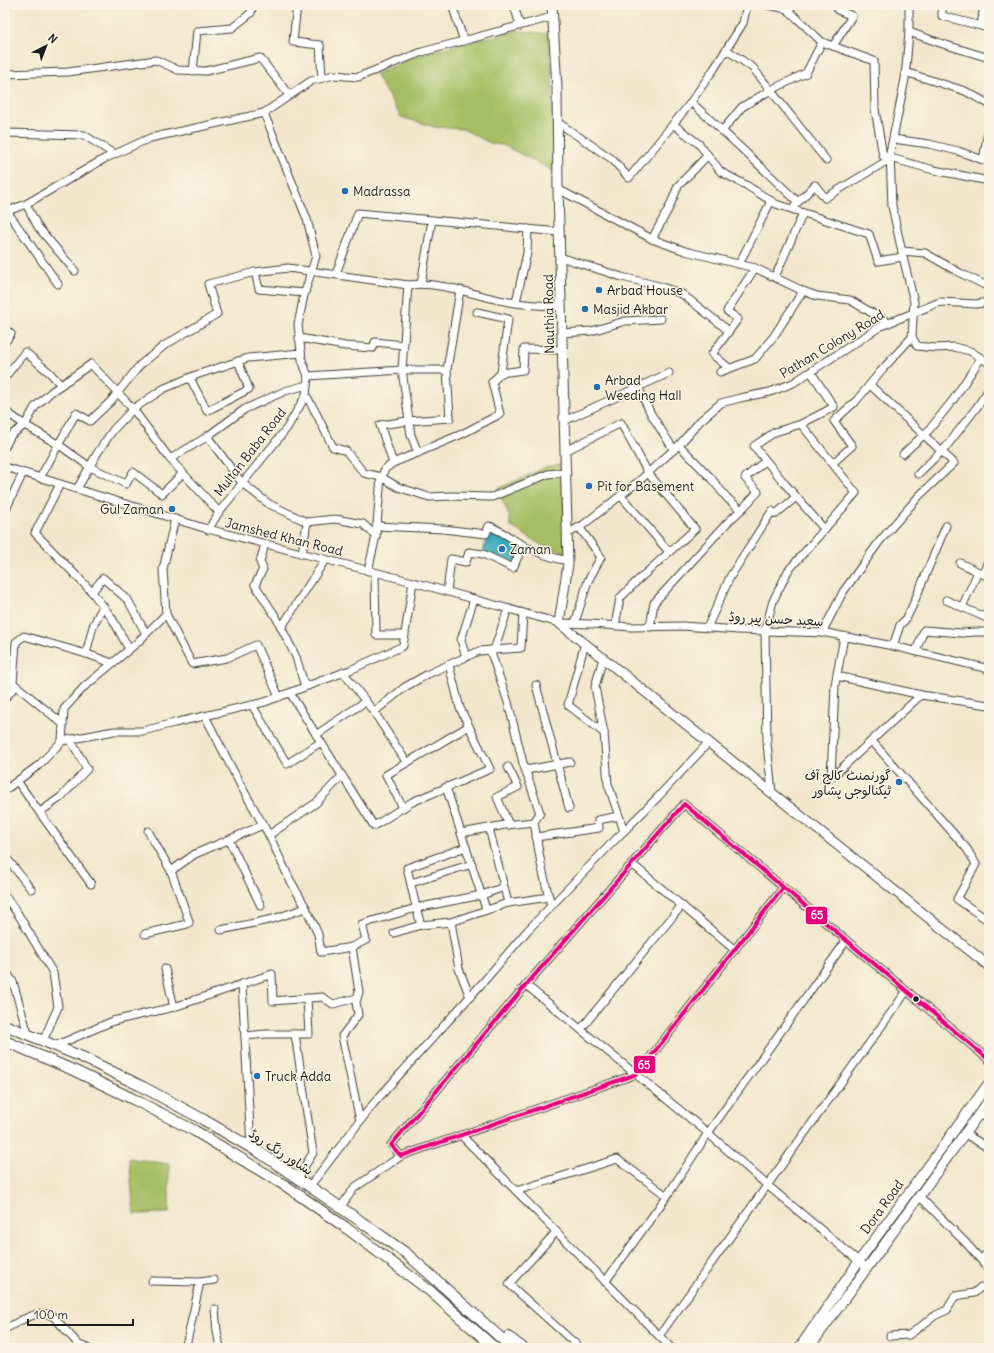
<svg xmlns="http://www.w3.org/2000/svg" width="994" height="1353" font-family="Delius,'Playpen Sans Arabic',sans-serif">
<rect width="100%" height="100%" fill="#fcf5e5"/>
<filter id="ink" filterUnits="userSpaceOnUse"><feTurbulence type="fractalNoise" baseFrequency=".025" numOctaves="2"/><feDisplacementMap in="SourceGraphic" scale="8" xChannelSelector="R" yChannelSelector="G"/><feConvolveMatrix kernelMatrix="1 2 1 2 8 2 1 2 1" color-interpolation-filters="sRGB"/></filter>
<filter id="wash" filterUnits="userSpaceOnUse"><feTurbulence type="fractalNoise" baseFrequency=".012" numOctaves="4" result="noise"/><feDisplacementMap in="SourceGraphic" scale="16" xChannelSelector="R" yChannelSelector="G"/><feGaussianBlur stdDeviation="0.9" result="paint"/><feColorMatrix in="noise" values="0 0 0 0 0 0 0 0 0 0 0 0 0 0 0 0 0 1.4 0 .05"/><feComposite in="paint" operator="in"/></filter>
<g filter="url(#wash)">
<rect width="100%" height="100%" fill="#f2e7cc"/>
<!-- green -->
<g fill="#a6be63" stroke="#616d40">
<polygon points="517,30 548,34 552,71 554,171 503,145 492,144 463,129 435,127 401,117 375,74 428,52"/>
<polygon points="563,464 566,552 545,547 510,526 510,518 498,489 544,468"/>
<polygon points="129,1158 169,1164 169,1213 134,1214"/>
</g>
<!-- water -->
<polygon fill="#3ba9ba" stroke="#2c626b" points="489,525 523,545 513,568 483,554"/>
</g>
<g filter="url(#ink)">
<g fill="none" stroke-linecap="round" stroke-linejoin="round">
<!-- minor casing -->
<g stroke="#3c3a36" stroke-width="9">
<g id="minor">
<polyline points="297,5 293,42 320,45 322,78"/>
<polyline points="452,5 464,41"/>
<polyline points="514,5 520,26"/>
<polyline points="767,5 787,9 822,42 874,61 875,109 883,156 934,170 989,181"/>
<polyline points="909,5 909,32 905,79 890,153 892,206 903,257 914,302 912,337 917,346 935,348 954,347 970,351 989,363"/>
<polyline points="942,5 942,16 989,28"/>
<polyline points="981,26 984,5"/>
<polyline points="909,32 943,44 989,58"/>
<polyline points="833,46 852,16 838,10 836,5"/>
<polyline points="727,50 753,68 826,160"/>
<polyline points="193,71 197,31 232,28 251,13 253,5"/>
<polyline points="905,72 965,91 989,104"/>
<polyline points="5,74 68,72 156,60 178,70 206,71 260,58 289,95"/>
<polyline points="691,102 741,148 798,202"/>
<polyline points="557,122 612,159 629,178 688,106 714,69 743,23 747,5"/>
<polyline points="673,124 699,144 721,172 746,185 776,204 869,234 878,261 903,257"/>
<polyline points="722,131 742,107 771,90 806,73 822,42"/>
<polyline points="5,133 84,135 114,154"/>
<polyline points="893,139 929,144 958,151 983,160 988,132 989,132"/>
<polyline points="558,189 652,239 685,251 755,268 803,291 817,296 850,300 889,323"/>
<polyline points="26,204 38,227 75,271"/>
<polyline points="795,205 815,185 825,198 890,159"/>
<polyline points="7,211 58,284"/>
<polyline points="5,212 26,204 104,159 150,138 264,113 311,81 334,75 358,77 422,52 552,17"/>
<polyline points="652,239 670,206 678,186 708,155"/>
<polyline points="902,251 925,253 960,273 989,287"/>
<polyline points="560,257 622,277 659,286 682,294 729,331"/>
<polyline points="739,264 771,201"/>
<polyline points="989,264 989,265"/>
<polyline points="255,272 259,289 305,293"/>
<polyline points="336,274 358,213 559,232"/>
<polyline points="775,277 803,213"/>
<polyline points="421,284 432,220"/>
<polyline points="408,285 402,370 411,435 418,453"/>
<polyline points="516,302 527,253 528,229"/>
<polyline points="477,312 508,319 501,373"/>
<polyline points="5,329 11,334 5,342"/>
<polyline points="562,333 592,331 625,321 661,319"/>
<polyline points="299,338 345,346 373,348 375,342 403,345"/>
<polyline points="729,368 712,354 738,319 727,311 755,268"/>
<polyline points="720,372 755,359 774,336 803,291"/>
<polyline points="308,376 402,370 447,370"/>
<polyline points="5,377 25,352 50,373 61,385"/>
<polyline points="190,378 207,411 249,389 238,361"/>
<polyline points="638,387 651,414 674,450"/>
<polyline points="306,395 316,413 333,447 346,451 364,473 381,477 398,487 429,497 451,496 492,497 548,474 566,472"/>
<polyline points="5,411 25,425 59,445 90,467 126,484 133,472 162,494 183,473"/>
<polyline points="564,421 669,373"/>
<polyline points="801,424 775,432 754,446 786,485 825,530"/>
<polyline points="207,436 242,483 269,504 307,522"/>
<polyline points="679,445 710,477 727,498 741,510"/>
<polyline points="5,447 11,435 25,425 35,407 51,392 91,364 133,409 170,459 219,512"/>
<polyline points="565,451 621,423 648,473 695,529 637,581 620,598 615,626"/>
<polyline points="903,454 929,430 953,400 981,358"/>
<polyline points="170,459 205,438 245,409 285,391 307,385"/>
<polyline points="393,463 380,425 408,421 450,418 447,370 460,290"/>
<polyline points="833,463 852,446 834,421 857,400 880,372 912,337"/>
<polyline points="5,467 204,528 413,582 559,623 592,624 631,627 683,626 738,630 827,633 893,646 989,669"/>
<polyline points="918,474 946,447 977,407 989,389"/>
<path d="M40 478 76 413 90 421 111 401 140 365 165 345 217 314 208 284 255 272 288 268 408 285C442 281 476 296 509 302 526 305 544 305 561 307"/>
<polyline points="60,484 35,533 92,592 112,618 129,649"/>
<polyline points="77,489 98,452 113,430 133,409 163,389 196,375 248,358 301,353"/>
<polyline points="621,496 669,552"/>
<polyline points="5,511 23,473"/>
<path d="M376 526 443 529 486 534 489 526C502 531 512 539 524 546 538 553 553 558 568 561"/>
<polyline points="208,530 219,512 287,428 306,395 308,376 302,360 298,325 304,295 316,256 307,219 264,113"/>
<polyline points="567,534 583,525 639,481 680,444 700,421 721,403 740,398 770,392 793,383 881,326 940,302 976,304 989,302"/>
<polyline points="376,536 381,477 385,469 393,463 462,434 500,414 492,382 501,373 523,370 524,349 563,350"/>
<polyline points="265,544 260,562 263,569 255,585 276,617 296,657 305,687"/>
<polyline points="302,554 307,522 335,519 363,524 376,536 368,571"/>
<polyline points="960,563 989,577"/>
<polyline points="375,573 376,635 405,635"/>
<polyline points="983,574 989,558"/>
<polyline points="92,592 103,578 128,600 146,634"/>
<polyline points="447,592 451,559 466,562 469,552 483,554 513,568 523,545"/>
<polyline points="946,600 989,619"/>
<polyline points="962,607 978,572"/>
<polyline points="166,614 192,664 227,658 256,645 279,697"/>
<polyline points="575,623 588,581 601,557 579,527"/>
<polyline points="650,627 654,603 727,523 744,507 758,492 745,478 765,461"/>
<polyline points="281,628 325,560"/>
<polyline points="707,628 730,577 772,511 776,514 796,497"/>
<polyline points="822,633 843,592 879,542 919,496 954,463 870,385"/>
<polyline points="844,637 835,685 831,778 921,695 989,705"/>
<polyline points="585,643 568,705 604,733"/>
<polyline points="893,646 900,625 906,619 912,607 946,526"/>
<polyline points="490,650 508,702 523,763 540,813 534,822 541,864 551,906"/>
<polyline points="494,650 508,609"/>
<polyline points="916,651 924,630 962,633 975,632 989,632"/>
<polyline points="86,654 93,626 103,606"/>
<polyline points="466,657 461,640 474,599"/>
<polyline points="603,658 595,687 604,733 608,784 624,831"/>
<polyline points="343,672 374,712 407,763"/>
<polyline points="837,676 921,695"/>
<polyline points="536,685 569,808"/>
<polyline points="290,693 374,826 412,802 490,769 460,708 449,665"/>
<polyline points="5,698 16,686"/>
<polyline points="252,705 287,764 321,742"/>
<polyline points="374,712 405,687 428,674 479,651 521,648 523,613"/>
<polyline points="205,716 241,786 269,835 289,878 306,908 318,934 321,952 352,947 359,992 356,1002 358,1015 342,1036 360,1121"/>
<polyline points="63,724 13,683 16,642 24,636 90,655 112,663"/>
<polyline points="316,735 366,701"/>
<polyline points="62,741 64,709 84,687 138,642 166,614 163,569 175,519"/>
<polyline points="872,741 967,849 976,864 957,899 989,921"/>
<polyline points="508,767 518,787 497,797 509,825"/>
<polyline points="526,770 570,762"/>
<polyline points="17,781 91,884"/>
<polyline points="446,787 486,909"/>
<polyline points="5,790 39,765 62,741 114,731 143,731 174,723 265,702 350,670 403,646 413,582"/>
<polyline points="772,793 767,743 765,631 773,601 788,571 856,493 801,424 834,407 811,372"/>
<polyline points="403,808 386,775 469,726"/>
<polyline points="40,812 61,797 87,769 70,739"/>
<polyline points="489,828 508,903"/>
<polyline points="461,833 505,825 534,822"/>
<polyline points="269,835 316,803 342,776"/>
<polyline points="536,837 599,828 598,820 619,816"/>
<polyline points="229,840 261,906"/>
<polyline points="5,856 31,889"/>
<polyline points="632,864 735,950"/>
<polyline points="171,871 195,854 263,825"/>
<polyline points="411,883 472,864"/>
<polyline points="783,888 637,1074 401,1156 391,1145 526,985 684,804 989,1060"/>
<polyline points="5,896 18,914 53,973 58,1007 43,1041"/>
<polyline points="451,922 508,903 549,897"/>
<polyline points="421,925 417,911 407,868 466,847"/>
<polyline points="221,930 273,919 306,908"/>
<polyline points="394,933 421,925 451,922 459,969 470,997"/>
<polyline points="145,934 187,924 189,923 189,921 171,871 148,831"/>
<polyline points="352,947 366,940 362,924 416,908 482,895 504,887"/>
<polyline points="5,970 13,982 28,1034"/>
<polyline points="242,984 251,1147"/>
<polyline points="526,985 708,1133 767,1185 867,1268"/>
<polyline points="174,1007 272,974 273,1001 322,997 333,1004 357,998"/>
<polyline points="581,1029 682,905"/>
<polyline points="295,1034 313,1153 297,1178"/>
<polyline points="245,1036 266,1034 309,1034 307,998"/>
<polyline points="55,1046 113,1021 174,1007 165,969"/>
<polyline points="979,1115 989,1118"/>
<polyline points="965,1134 989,1148"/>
<polyline points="461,1135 671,1348"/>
<polyline points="309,1187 374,1103 485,980 527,931 608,847 657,798 709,742"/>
<polyline points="516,1191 617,1159 667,1196"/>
<polyline points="920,1197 966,1243 989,1269"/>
<polyline points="340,1208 354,1188 401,1156"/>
<polyline points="556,1232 509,1284 580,1348"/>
<polyline points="981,1259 989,1252"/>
<polyline points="152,1281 200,1282 188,1337 185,1348"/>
<polyline points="200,1282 214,1280"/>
<polyline points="605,1282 667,1196 708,1133 846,941"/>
<polyline points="215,1309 217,1331 220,1348"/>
<path d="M5 1329C18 1322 40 1307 54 1317L79 1345 88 1348"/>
<polyline points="659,1336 906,992"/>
<polyline points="890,1336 909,1335 936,1315 947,1310 955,1296 974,1293 981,1287 989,1290"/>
</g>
</g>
<!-- major casing -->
<g stroke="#3c3a36" stroke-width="11">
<g id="major">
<polyline points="552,5 557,88 558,189 568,564 559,623 989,966"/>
<polyline points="799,1348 859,1261 989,1083"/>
<polyline points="809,1348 989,1100"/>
</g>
</g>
<!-- highway casing -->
<g stroke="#3c3a36" stroke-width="12">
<g id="highway">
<polyline points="5,1025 82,1057 143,1087 204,1120 262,1154 356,1218 407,1254 512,1348"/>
<polyline points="5,1041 73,1070 133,1099 195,1131 286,1186 345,1227 430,1291 495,1348"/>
<polyline points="508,1337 523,1348"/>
</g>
</g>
<!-- minor -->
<use href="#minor" stroke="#fff" stroke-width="7"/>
<!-- major -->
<use href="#major" stroke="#fff" stroke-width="9"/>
<!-- highway -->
<use href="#highway" stroke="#fff" stroke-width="10"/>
<!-- bus-1 casing -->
<g stroke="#fcf5e5" stroke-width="7">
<polyline id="bus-1" points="783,888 637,1074 401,1156 391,1145 526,985 684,804 989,1060"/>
</g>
<!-- bus-1 -->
<use href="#bus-1" stroke="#e5007d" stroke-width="4"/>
</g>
</g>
<!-- markers -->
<g fill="#1f6fb2" stroke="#fcf5e5" stroke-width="1.5">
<circle cx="345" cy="191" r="4"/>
<circle cx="599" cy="290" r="4"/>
<circle cx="585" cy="309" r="4"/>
<circle cx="597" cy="387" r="4"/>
<circle cx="589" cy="486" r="4"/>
<circle cx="172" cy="509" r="4"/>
<circle cx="502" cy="549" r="4"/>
<circle cx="899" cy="782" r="4"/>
<circle cx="257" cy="1076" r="4"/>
</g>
<circle fill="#1c1c1c" stroke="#fcf5e5" stroke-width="1.5" cx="916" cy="999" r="3.5"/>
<g text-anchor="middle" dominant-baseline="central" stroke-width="3" stroke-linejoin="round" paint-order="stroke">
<!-- poi labels -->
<g font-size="13" fill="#1c1c1c" stroke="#fcf5e5" text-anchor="start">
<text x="353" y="191">Madrassa</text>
<text x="607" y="290">Arbad House</text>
<text x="593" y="309">Masjid Akbar</text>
<text x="605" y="380">Arbad<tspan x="605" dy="15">Weeding Hall</tspan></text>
<text x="597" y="486">Pit for Basement</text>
<text x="164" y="509" text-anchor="end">Gul Zaman</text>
<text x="510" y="549">Zaman</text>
<text x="891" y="775" text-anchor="end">گورنمنٹ کالج آف<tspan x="891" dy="15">ٹیکنالوجی پشاور</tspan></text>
<text x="265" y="1076">Truck Adda</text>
</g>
<!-- street labels -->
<g font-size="13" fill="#1c1c1c" stroke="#fcf5e5">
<text transform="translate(549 314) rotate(-91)">Nauthia Road</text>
<text transform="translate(832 344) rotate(-31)">Pathan Colony Road</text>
<text transform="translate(250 452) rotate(-52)">Multan Baba Road</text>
<text transform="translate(284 537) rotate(14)">Jamshed Khan Road</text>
<text transform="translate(776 619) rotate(3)">سعید حسن پیر روڈ</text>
<text transform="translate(281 1152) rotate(33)">پشاور رنگ روڈ</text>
<text transform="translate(882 1207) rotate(-54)">Dora Road</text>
</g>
</g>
<g stroke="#fcf5e5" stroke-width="1.5">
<rect x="805" y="906" width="23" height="19" rx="4" fill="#e5007d"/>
<rect x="633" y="1055" width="23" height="19" rx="4" fill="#e5007d"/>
</g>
<g font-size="11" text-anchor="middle" font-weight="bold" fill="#fff">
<text x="817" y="919">65</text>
<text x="644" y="1069">65</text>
</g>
<!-- margin -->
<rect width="994" height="1353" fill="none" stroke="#fcf5e5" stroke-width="20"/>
<!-- north arrow -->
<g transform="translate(46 46) rotate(42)" stroke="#fcf5e5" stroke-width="3" paint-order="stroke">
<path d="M0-3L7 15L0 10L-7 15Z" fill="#1c1c1c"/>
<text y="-6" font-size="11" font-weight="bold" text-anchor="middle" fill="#1c1c1c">N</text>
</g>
<!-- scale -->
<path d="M28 1319v6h105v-6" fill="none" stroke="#1c1c1c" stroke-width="2"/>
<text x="34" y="1319" font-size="12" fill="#1c1c1c" stroke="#fcf5e5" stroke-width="3" paint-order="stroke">100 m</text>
</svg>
